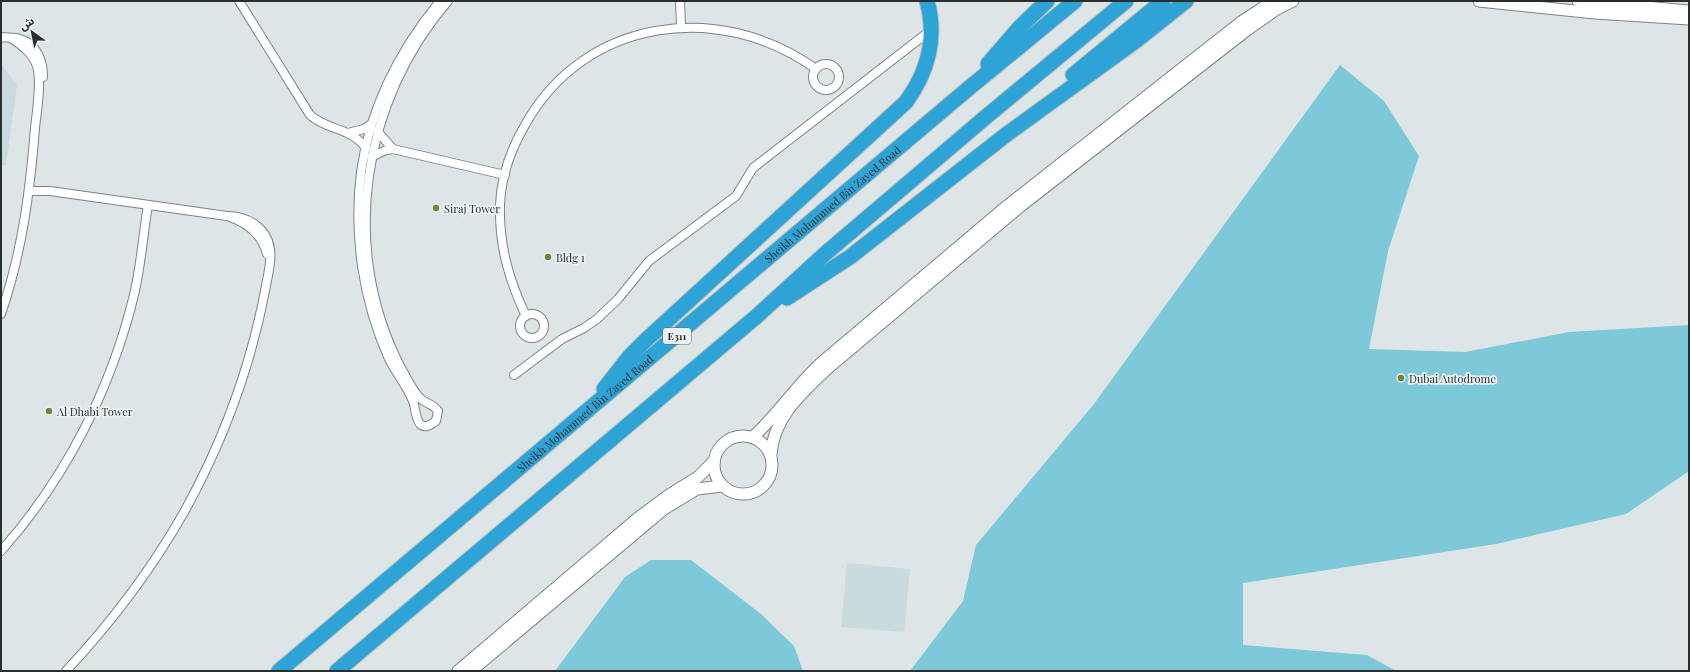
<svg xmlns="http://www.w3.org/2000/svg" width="1690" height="672" font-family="'Playfair Display','Noto Sans Arabic',serif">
<rect width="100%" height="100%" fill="#dde5e7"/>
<!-- built -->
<g fill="#cadbdf">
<polygon points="1,64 17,85 6,165 1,165"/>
<polygon points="847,563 910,569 904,632 841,627"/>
</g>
<!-- green -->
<g fill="#7dc8d9">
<polygon points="1340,65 1384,101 1419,156 1388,251 1369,349 1465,352 1569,332 1689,325 1689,471 1626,514 1496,544 1243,583 1243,645 1367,655 1396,671 910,671 963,601 976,545 1094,404"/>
<polygon points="651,560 691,560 761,614 794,646 803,671 555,671 625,577"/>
</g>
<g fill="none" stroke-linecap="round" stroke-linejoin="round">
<!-- street casing -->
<g stroke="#7d8486" stroke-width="10">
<g id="street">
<path d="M239 1 310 115C328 131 350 127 366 148"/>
<path d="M440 1C399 51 370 108 361 172 353 235 363 301 389 359 396 373 407 386 413 401 417 412 415 437 436 421L438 411C433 404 427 404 421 399 412 391 406 376 400 366 339 247 362 101 448 1"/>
<polyline points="680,1 681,25"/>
<path d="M1 37C7 38 14 37 20 39 37 44 43 61 43 77"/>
<circle cx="826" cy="77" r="13"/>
<polyline points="377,131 393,149"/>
<polyline points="348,133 364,129 371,124"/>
<polyline points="371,157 386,150 393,149 505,175"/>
<path d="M30 191H50L227 216C246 222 262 234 267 254"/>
<circle cx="532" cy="326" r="12"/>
<path d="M1 314C22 253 30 191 35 128 37 109 41 88 38 70 35 55 23 46 11 38"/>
<path d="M526 316C509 280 499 246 500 205 501 178 511 149 525 125 585 17 720 0 816 69"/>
<polyline points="514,375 562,339 584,328 597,319 618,299 649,261 736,196 753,168 931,30"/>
<path d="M1 551C66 478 111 389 134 295 141 266 143 235 148 205"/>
<path d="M66 671C110 624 151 570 183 514 222 444 250 369 265 291 267 278 272 263 270 249 267 227 247 216 227 216"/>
</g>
</g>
<!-- secondary casing -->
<g stroke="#7d8486" stroke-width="13">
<g id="secondary">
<polyline points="1479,1 1595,13 1689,19"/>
<polyline points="1578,1 1689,11"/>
<circle cx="743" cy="465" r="29"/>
<path d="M753 437C778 414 796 386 821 363L1007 206 1241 22 1273 1"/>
<path d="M771 455C773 417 803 392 828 368L1022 205 1247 30 1277 9 1293 1"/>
<polyline points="458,671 638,518 669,495 698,477 714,461"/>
<polyline points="471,671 664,509 697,489 722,486"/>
</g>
</g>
<!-- highway casing -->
<g stroke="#bfc0c0" stroke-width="17">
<g id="highway">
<polyline points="988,64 1020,27 1047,1"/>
<polyline points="1073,75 1163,1"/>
<polyline points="787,298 850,257 1007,134 1137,40 1186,1"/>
<path d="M604 389 630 356 646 340 906 102C928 72 937 37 927 1"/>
<path id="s1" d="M279 671 969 88 1075 1"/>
<polyline points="337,671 757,316 826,253 987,116 1126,1"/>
</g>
</g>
<!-- street -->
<use href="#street" stroke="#fff" stroke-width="8"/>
<!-- secondary -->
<use href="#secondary" stroke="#fff" stroke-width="11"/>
<!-- highway -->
<use href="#highway" stroke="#2ea3d5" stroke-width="15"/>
</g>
<!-- markers -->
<g fill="#728637" stroke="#ebf2f4" stroke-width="1.5">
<circle cx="436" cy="208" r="4"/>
<circle cx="548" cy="257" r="4"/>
<circle cx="1401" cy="378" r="4"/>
<circle cx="49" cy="411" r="4"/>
</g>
<g text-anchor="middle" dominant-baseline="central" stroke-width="3.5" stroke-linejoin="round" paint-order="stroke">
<!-- shield labels -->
<rect fill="#ebf2f4" stroke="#646869" stroke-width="1" x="663" y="328" width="28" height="16" rx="3"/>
<g font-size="10" font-weight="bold" fill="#2a2d2e">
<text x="677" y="336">E311</text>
</g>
<!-- street labels -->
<g font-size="11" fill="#2a2d2e" stroke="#ebf2f4">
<text stroke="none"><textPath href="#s1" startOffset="724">Sheikh Mohammed Bin Zayed Road</textPath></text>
<text stroke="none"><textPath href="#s1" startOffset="400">Sheikh Mohammed Bin Zayed Road</textPath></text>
</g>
<!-- poi labels -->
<g font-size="11" fill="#2a2d2e" stroke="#ebf2f4" text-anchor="start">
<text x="444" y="208">Siraj Tower</text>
<text x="556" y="257">Bldg 1</text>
<text x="1409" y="378">Dubai Autodrome</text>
<text x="57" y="411">Al Dhabi Tower</text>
</g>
</g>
<!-- border -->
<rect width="1690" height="672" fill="none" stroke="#2a2d2e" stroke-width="4"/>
<!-- north arrow -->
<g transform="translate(32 32) rotate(327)" stroke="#ebf2f4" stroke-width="3" paint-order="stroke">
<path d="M0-3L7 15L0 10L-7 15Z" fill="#2a2d2e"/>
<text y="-6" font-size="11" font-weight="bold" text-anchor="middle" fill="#2a2d2e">ش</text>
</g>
</svg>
